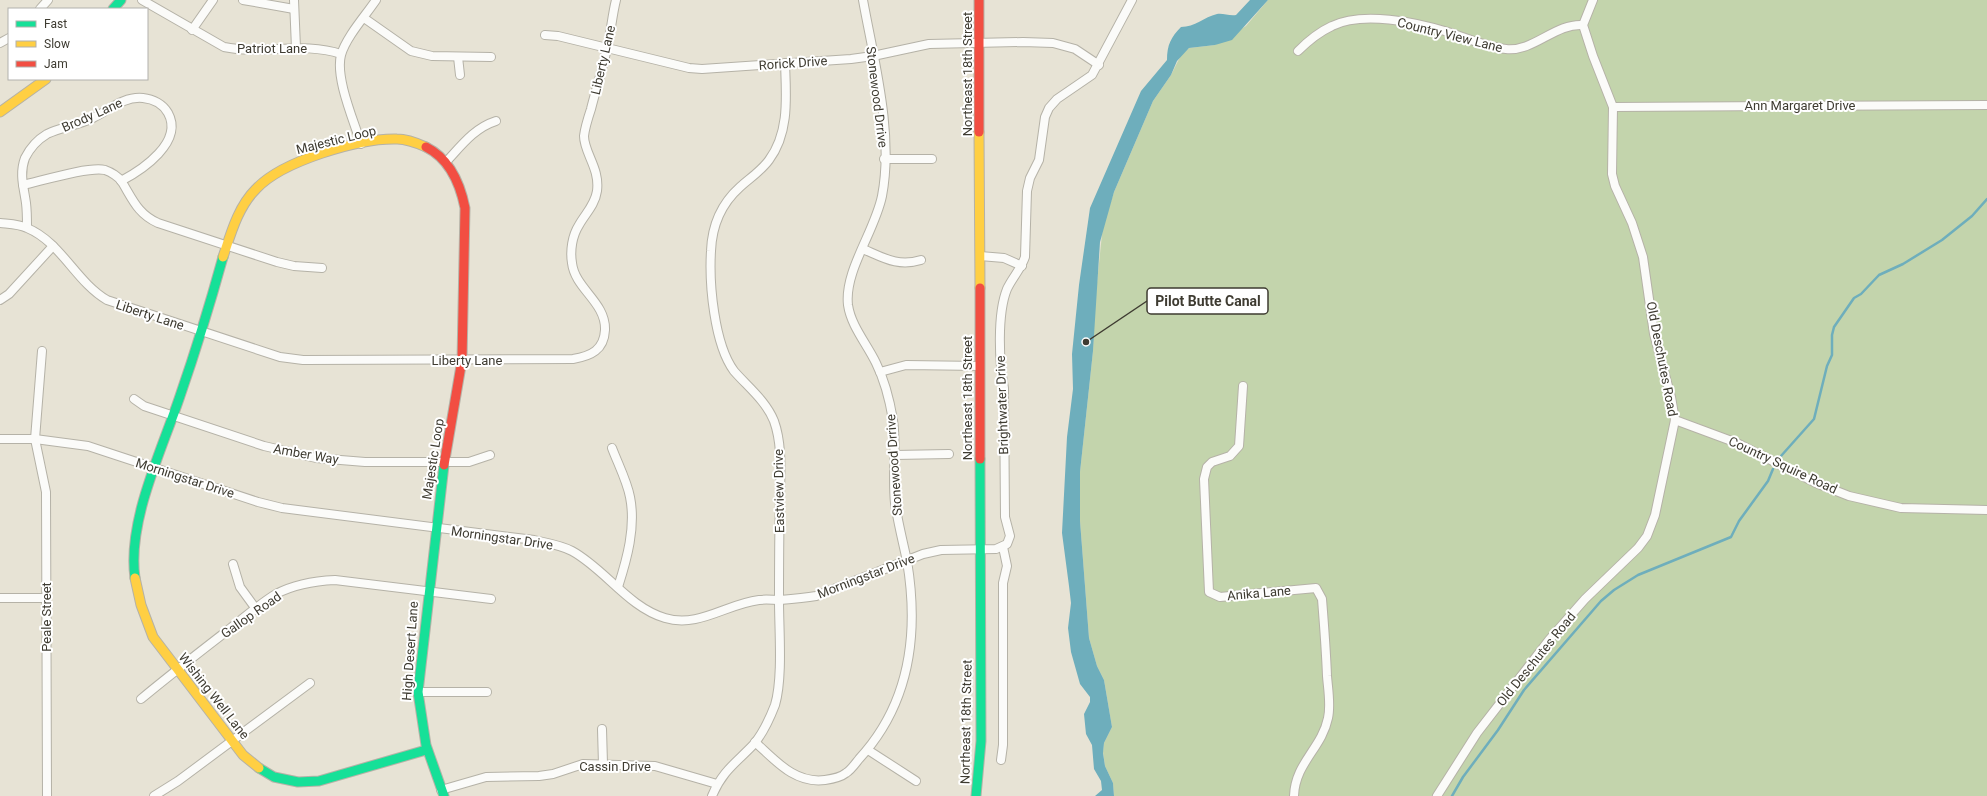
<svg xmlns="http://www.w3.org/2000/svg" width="1987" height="796" font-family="Roboto,sans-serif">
<rect width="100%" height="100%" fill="#e7e3d5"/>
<!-- green -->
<polygon fill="#c3d4ac" points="1268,0 1987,0 1987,796 1114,796 1113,783 1105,766 1103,752 1104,743 1112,727 1104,680 1097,666 1089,638 1080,521 1080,472 1093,351 1095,302 1103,225 1114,192 1153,101 1171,75 1181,55 1189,48 1215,45 1246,26"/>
<!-- water -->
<path fill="#6eaebc" d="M1250 0H1268L1232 40 1215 45 1189 48 1177 61 1171 75 1153 101 1114 192 1100 242 1093 351 1080 472V521L1089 638 1097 666 1104 680 1112 727 1104 743 1103 753 1105 766 1113 783 1114 796H1095L1102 790 1101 781 1094 769 1092 745 1086 734 1084 714 1090 702V697L1080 684 1071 652 1068 628 1071 603 1069 586 1062 533 1067 437 1073 389 1072 354 1079 285 1090 208 1141 91 1167 60C1167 45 1171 37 1181 27 1195 27 1204 17 1217 14 1223 13 1229 16 1236 15Z"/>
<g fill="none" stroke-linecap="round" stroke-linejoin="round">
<!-- stream -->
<g stroke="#6eaebc" stroke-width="2.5">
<polyline points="1781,456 1814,419 1827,366 1832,355 1832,335 1834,327 1854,298 1861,294 1879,275 1903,264 1942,240 1972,216 1987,199"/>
<polyline points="1452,796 1463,777 1498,730 1524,690 1601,601 1614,590 1638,575 1731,537 1739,521 1768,481 1773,469"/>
</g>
<!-- street casing -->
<g stroke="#b5b2a7" stroke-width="10">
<g id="street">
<path d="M142 0 224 47C263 55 303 41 341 54"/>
<polyline points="243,0 294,9"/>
<polyline points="294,0 296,48"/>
<polyline points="40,9 48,0"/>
<polyline points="364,18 411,51 432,56 491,57"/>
<polyline points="192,30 213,0"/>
<polyline points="545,35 558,36 689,68 702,69 851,59 873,56 929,44 1023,42 1053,43 1075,49 1099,65"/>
<polyline points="0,43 9,38"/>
<path d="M1298 51C1308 41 1319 32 1332 26 1362 11 1416 22 1448 32 1467 38 1486 47 1506 49 1534 52 1555 23 1583 25"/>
<polyline points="458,57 460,75"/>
<polyline points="1613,107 1987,105"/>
<path d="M361 144C354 121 335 78 341 55 346 37 366 15 376 0"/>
<polyline points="884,159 932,159"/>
<path d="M446 162C461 146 474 128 496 121"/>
<path d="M23 185C41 181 89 166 105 170 111 172 119 177 122 182 133 200 138 214 158 223L277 262 294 266 322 268"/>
<path d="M0 223C9 224 19 224 27 228 61 242 76 282 107 300L280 357 303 360 573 359C591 356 604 350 605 330 606 302 575 289 572 263 570 251 572 236 579 225 585 214 595 205 597 191 600 168 584 153 584 136 585 127 588 118 591 109 596 89 603 68 607 48 611 32 612 16 616 0"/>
<path d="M27 227C27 220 27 211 26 203 24 188 19 174 25 158 30 148 37 140 47 134 62 127 79 125 93 118 109 110 124 96 143 98 153 99 163 104 168 113 184 142 142 170 121 181"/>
<path d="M863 249C884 258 898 267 921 260"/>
<polyline points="980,256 1004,258 1022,266"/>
<polyline points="0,300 9,294 53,246"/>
<polyline points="42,351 35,439 46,492 47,796"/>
<polyline points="880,372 906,365 980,366"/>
<path d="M1243 386 1239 446 1230 456 1212 462 1207 467 1204 479 1209 592 1220 597 1316 588 1322 599C1324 624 1326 650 1327 676 1328 689 1331 705 1328 718 1322 748 1295 763 1294 796"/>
<polyline points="134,399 144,406 264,446 316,458 365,462 469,462 490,455"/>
<polyline points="1675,420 1737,443 1816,483 1849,496 1901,508 1987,510"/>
<path d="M0 439H35L88 446 258 502 282 508 534 540C547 543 561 545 572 551 605 569 628 607 665 618 699 628 726 604 759 600 766 599 773 600 780 600 792 599 804 598 816 596L923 554 941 550 996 549 1007 544 1010 536 1005 517 1004 388C999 362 997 314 1007 289 1012 278 1021 269 1025 257L1027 191 1030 178 1039 160 1045 117 1049 108 1057 99 1092 75 1132 0"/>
<path d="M612 448C618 464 627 481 630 497 636 527 627 559 618 587"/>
<polyline points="895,455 949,454"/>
<polyline points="233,564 240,587 256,609"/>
<polyline points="0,598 46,598"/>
<polyline points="418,692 487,692"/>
<path d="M141 699C171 674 201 651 232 627 246 616 261 603 276 594 295 584 314 581 335 580L491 599"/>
<polyline points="602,729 603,764"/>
<path d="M755 742C776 761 795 784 825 780 832 779 841 777 846 773 851 770 855 764 859 759 910 704 919 633 907 561 903 542 898 523 895 503 892 475 897 447 893 420 890 402 884 379 876 363 867 344 851 326 848 305 844 271 875 231 882 196 894 134 874 61 863 0"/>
<polyline points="868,750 916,781"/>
<polyline points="1001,760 1003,745 1003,583 1007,566 1003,547"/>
<polyline points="441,790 486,777 539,776 553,774 583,764 655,766 717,784"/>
<polyline points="154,796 178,781 310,683"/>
<path d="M712 796C723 770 736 763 754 744 763 733 770 718 775 705 783 678 779 631 779 601 779 568 779 534 780 501 780 475 783 446 774 421 766 401 748 387 734 371 714 344 709 283 711 251 712 225 721 204 740 187 750 178 761 171 769 160 790 132 786 95 785 63"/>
<polyline points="1437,796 1477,733 1549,640 1585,599 1638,548 1647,536 1655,515 1675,420 1671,397 1654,334 1643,257 1632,223 1615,186 1612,174 1613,107 1593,56 1583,25 1593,0"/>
</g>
</g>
<!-- fast casing -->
<g stroke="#b5b2a7" stroke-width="11">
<g id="fast">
<polyline points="113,9 121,0"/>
<polyline points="444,465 418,692 426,745 444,796"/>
<path d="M135 578C127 521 162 450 180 396 196 350 210 304 223 257"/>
<polyline points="259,768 274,777 298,782 319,781 426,750"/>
<polyline points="976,796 981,741 980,459"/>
</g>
</g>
<!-- slow casing -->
<g stroke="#b5b2a7" stroke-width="11">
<g id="slow">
<polyline points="0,112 46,79"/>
<polyline points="979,132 980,288"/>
<path d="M223 257C231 233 238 207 256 189 282 161 359 138 397 139 407 139 417 143 426 147"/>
<polyline points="135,578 141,605 153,637 243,755 259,768"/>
</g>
</g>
<!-- jam casing -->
<g stroke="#b5b2a7" stroke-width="11">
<g id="jam">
<polyline points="979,0 979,132"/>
<path d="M426 147C450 159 460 183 465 208L462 360 444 465"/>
<polyline points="980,288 980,459"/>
</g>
</g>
<!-- street -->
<use href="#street" stroke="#fbfbf9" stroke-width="8"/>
<!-- fast -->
<use href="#fast" stroke="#16e098" stroke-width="9"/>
<!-- slow -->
<use href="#slow" stroke="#ffcf43" stroke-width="9"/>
<!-- jam -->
<use href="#jam" stroke="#f24e42" stroke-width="9"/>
</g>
<g text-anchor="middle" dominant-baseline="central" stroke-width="4" stroke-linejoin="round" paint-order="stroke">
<!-- street labels -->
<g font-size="13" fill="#3e3b31" stroke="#fff">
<text transform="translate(1450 35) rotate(14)">Country View Lane</text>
<text x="272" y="48">Patriot Lane</text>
<text transform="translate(603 60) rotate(-77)">Liberty Lane</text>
<text transform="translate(793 63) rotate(-4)">Rorick Drive</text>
<text transform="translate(967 74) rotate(-90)">Northeast 18th Street</text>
<text transform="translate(877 97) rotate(83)">Stonewood Drrive</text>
<text x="1800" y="105">Ann Margaret Drive</text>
<text transform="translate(92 115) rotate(-24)">Brody Lane</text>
<text transform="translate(336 140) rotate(-14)">Majestic Loop</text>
<text transform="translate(150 315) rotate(18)">Liberty Lane</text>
<text transform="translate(1662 359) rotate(79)">Old Deschutes Road</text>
<text x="467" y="360">Liberty Lane</text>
<text transform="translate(967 398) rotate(-90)">Northeast 18th Street</text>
<text transform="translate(1002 405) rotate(-92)">Brightwater Drive</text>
<text transform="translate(306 454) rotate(10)">Amber Way</text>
<text transform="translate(433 459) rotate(-81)">Majestic Loop</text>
<text transform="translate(894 465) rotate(-94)">Stonewood Drrive</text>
<text transform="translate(1783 465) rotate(25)">Country Squire Road</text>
<text transform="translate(185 478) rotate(18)">Morningstar Drive</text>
<text transform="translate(779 491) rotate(-91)">Eastview Drive</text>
<text transform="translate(502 538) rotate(8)">Morningstar Drive</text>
<text transform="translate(866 576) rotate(-21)">Morningstar Drive</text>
<text transform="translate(1259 593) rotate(-5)">Anika Lane</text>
<text transform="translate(251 615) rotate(-35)">Gallop Road</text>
<text transform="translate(46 617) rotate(-90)">Peale Street</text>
<text transform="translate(410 651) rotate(-86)">High Desert Lane</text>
<text transform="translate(1536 659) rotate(-51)">Old Deschutes Road</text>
<text transform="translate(214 696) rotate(52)">Wishing Well Lane</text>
<text transform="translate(966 722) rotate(-89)">Northeast 18th Street</text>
<text x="615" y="766">Cassin Drive</text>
</g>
</g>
<!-- callouts -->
<path fill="none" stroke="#3e3b31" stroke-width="1.5" d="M1086 342L1147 301"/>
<circle fill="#3e3b31" stroke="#fff" stroke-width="1.5" cx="1086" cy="342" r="4"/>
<rect fill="#fff" stroke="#3e3b31" stroke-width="1.5" x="1147" y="288" width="121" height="26" rx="4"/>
<g font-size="14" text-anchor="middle" font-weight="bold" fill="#3e3b31">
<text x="1208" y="306">Pilot Butte Canal</text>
</g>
<!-- legend -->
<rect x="8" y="8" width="140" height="72" fill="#ffffff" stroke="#b2b1ad"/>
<rect x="16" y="21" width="20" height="6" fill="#16e098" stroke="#b2b1ad"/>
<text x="44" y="28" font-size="12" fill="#3e3b31">Fast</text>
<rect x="16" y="41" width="20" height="6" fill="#ffcf43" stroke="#b2b1ad"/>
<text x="44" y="48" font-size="12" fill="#3e3b31">Slow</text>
<rect x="16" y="61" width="20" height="6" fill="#f24e42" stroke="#b2b1ad"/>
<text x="44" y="68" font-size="12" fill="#3e3b31">Jam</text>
</svg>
